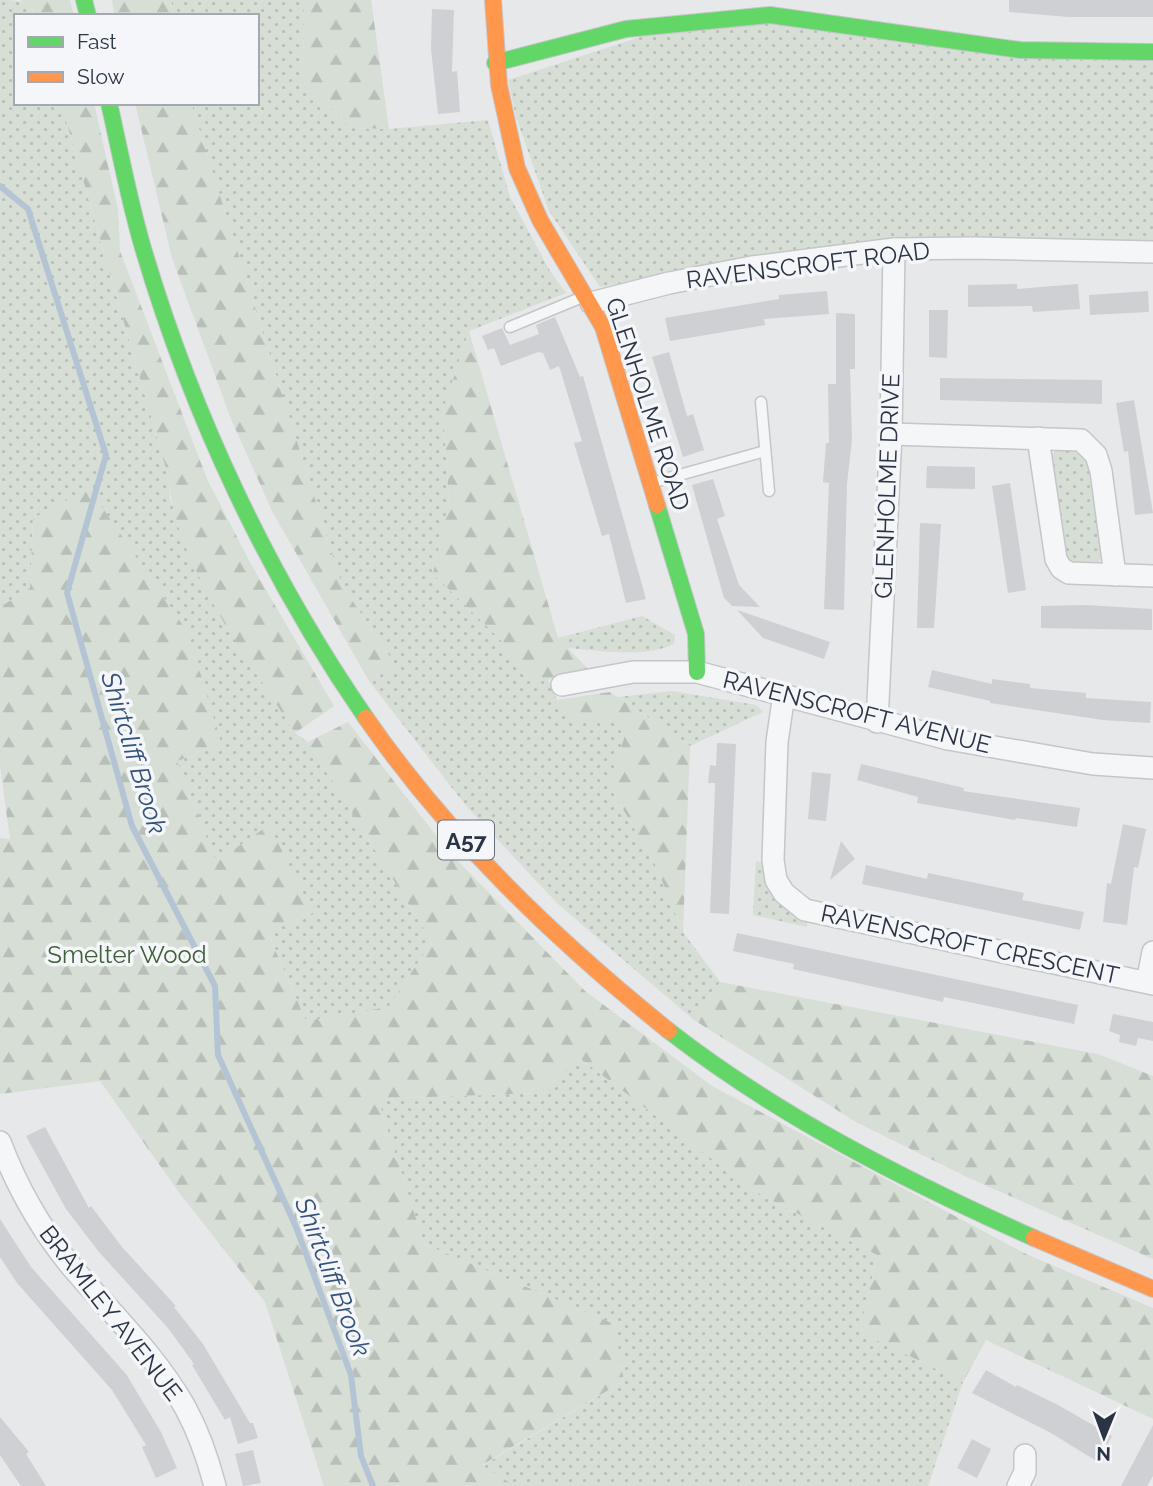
<svg xmlns="http://www.w3.org/2000/svg" width="1153" height="1486" font-family="Raleway,sans-serif">
<defs>
<pattern id="grass-dots" width="8" height="8" patternUnits="userSpaceOnUse" patternTransform="scale(1.75)"><rect width="8" height="8" fill="#d6ded6"/><path d="M2 2h.1M6 6h.1" fill="none" stroke="#b8bfb9" stroke-width="1.8" stroke-linecap="round"/></pattern>
<pattern id="forest-firs" width="22" height="20" patternUnits="userSpaceOnUse" patternTransform="scale(1.75)"><rect width="22" height="20" fill="#d6ded6"/><path d="M5 1l3.5 6h-7zM16 11l3.5 6h-7z" fill="#b8bfb9"/></pattern>
</defs>
<rect width="100%" height="100%" fill="#e6e8ea"/>
<!-- grass -->
<g fill="url(#grass-dots)">
<path d="M0 0C14 0 30 0 35 16H16V103H61L169 479 170 500 248 658 295 733 308 742 432 942 388 1008 306 1021 268 932 313 913 216 862 177 761 33 518 30 588 0 607Z"/>
<polygon points="171,0 304,0 303,81 351,128 389,129 488,120 510,197 550,271 566,293 469,331 443,410 449,504 433,574 499,638 532,684 548,679 557,700 615,717 624,738 609,785 656,866 683,932 720,982 694,1020 558,904 467,807 369,681 396,666 342,585 191,103 257,103 257,16 174,16"/>
<polygon points="767,23 1153,61 1153,241 964,239 784,254 600,287 549,211 516,117 508,80 643,36"/>
<polygon points="1078,447 1089,461 1103,556 1096,565 1066,563 1049,459 1057,449"/>
<path d="M642 616 675 635 674 643C652 659 594 650 567 648L558 638Z"/>
<polygon points="672,691 756,705 763,712 690,746 618,697"/>
<polygon points="756,861 765,863 808,919 807,927 753,915"/>
<polygon points="581,1059 754,1191 877,1255 860,1332 963,1382 928,1486 515,1486 482,1466 624,1381 614,1324 424,1244 378,1099 539,1093"/>
</g>
<!-- forest -->
<g fill="url(#forest-firs)">
<polygon points="20,0 70,0 74,16 35,16 33,10"/>
<polygon points="112,0 171,0 174,16 115,16"/>
<polygon points="304,0 371,0 389,129 351,128 303,81"/>
<path d="M61 103H94L118 210 120 251 207 479 252 566 334 706 295 733C252 664 173 561 169 479Z"/>
<polygon points="135,103 191,103 342,585 396,666 369,681 272,511 231,419 172,258"/>
<polygon points="469,331 558,638 588,669 532,684 499,638 433,574 449,504 443,410"/>
<polygon points="89,488 188,633 222,745 177,761 216,862 269,825 313,913 268,933 306,1021 388,1007 432,942 308,742 348,722 448,851 585,991 712,1086 1026,1254 1153,1308 1153,1419 986,1340 963,1382 860,1332 877,1255 754,1191 581,1059 539,1093 378,1099 424,1244 614,1324 624,1381 482,1465 515,1486 324,1486 265,1302 178,1191 100,1081 0,1094 0,838 10,839 0,766 0,607 30,588 33,518"/>
<polygon points="610,692 690,746 683,932 656,866 609,785 624,738 615,718 571,722 557,700"/>
<polygon points="720,982 1098,1054 1153,1076 1153,1259 969,1178 856,1122 694,1020"/>
</g>
<g fill="none" stroke-linecap="round" stroke-linejoin="round">
<!-- stream -->
<polyline stroke="#b4c4d5" stroke-width="6" points="0,186 28,209 106,455 67,593 132,826 215,986 218,1055 296,1227 351,1375 361,1456 373,1486"/>
</g>
<!-- building -->
<g fill="#ced0d3">
<polygon points="1009,0 1153,0 1153,17 1068,17 1009,12"/>
<polygon points="432,9 454,10 452,72 457,71 460,112 438,114 431,49"/>
<polygon points="1017,284 1017,289 1078,284 1080,309 1033,312 1032,306 968,307 968,285"/>
<polygon points="827,291 829,314 764,319 765,325 670,341 665,318 779,299 779,295"/>
<polygon points="1148,291 1149,312 1090,315 1089,295"/>
<polygon points="929,310 948,310 947,358 929,357"/>
<polygon points="836,313 855,314 855,369 850,369 852,439 847,484 844,610 824,609 829,483 823,482 826,443 829,443 828,384 836,384"/>
<polygon points="555,317 580,377 583,376 646,599 626,603 609,534 602,536 574,443 582,441 559,366 550,370 543,353 538,352 501,366 494,348 488,350 482,336 502,328 510,345 539,334 536,325"/>
<polygon points="669,352 687,416 693,414 704,450 683,457 652,357"/>
<polygon points="940,378 1102,380 1102,404 940,400"/>
<polygon points="1134,400 1153,513 1135,515 1128,451 1124,452 1116,403"/>
<polygon points="927,466 975,467 975,489 926,488"/>
<polygon points="713,479 725,516 717,519 739,585 760,607 732,606 724,598 692,485"/>
<polygon points="1010,483 1026,590 1008,593 992,486"/>
<polygon points="920,523 941,524 934,628 917,628"/>
<polygon points="1086,605 1152,609 1152,630 1041,628 1041,606"/>
<polygon points="737,610 830,642 824,659 763,638"/>
<polygon points="932,670 992,684 992,679 1030,684 1030,688 1086,693 1086,698 1151,702 1150,723 1103,720 990,703 990,701 928,687"/>
<polygon points="717,743 736,744 729,914 710,913 715,789 715,783 708,783 710,765 716,766"/>
<polygon points="861,764 964,788 963,791 1080,808 1077,827 1016,818 1015,820 917,803 918,797 857,780"/>
<polygon points="812,772 831,774 826,821 808,819"/>
<polygon points="1123,824 1146,829 1138,868 1134,867 1127,925 1103,922 1107,883 1111,884"/>
<polygon points="841,841 855,859 830,880"/>
<polygon points="866,865 927,879 928,873 1024,893 1022,900 1084,912 1080,930 862,884"/>
<polygon points="737,933 1078,1005 1074,1024 944,997 943,1002 793,969 794,964 733,951"/>
<polygon points="1113,1014 1153,1022 1153,1041 1138,1038 1136,1046 1119,1042 1120,1035 1109,1031"/>
<polygon points="45,1127 89,1208 91,1206 122,1247 176,1306 174,1307 203,1344 250,1423 253,1423 258,1438 238,1444 230,1417 225,1420 192,1365 194,1364 168,1328 99,1252 66,1209 26,1136"/>
<polygon points="0,1219 31,1267 126,1374 161,1432 177,1468 156,1478 142,1447 146,1445 112,1390 17,1283 0,1257"/>
<polygon points="986,1370 1016,1387 1017,1385 1058,1405 1112,1436 1098,1462 1051,1433 972,1393"/>
<polygon points="0,1417 29,1452 26,1454 46,1486 21,1486 0,1455"/>
<polygon points="1153,1425 1153,1476 1147,1486 1121,1486"/>
<polygon points="972,1439 991,1449 977,1478 957,1468"/>
<polygon points="253,1450 261,1483 243,1486 235,1454"/>
</g>
<g fill="none" stroke-linecap="round" stroke-linejoin="round">
<!-- lane casing -->
<g stroke="#c4c6c8" stroke-width="13">
<g id="lane">
<polyline points="510,327 585,296"/>
<polyline points="761,402 769,491"/>
<polyline points="651,483 765,451"/>
</g>
</g>
<!-- street casing -->
<g stroke="#c4c6c8" stroke-width="24">
<g id="street">
<polyline points="591,303 669,283 752,267 894,249 973,248 1153,252"/>
<polyline points="891,434 1081,440 1096,455 1101,471 1115,575"/>
<polyline points="1038,438 1056,559 1061,568 1069,573 1153,576"/>
<polyline points="562,685 633,672 697,672 948,739 1093,764 1153,768"/>
<polyline points="784,694 777,742 773,860 776,880 784,893 805,910 1153,984"/>
<polyline points="877,722 891,434 894,249"/>
<polyline points="1147,982 1153,952"/>
<path d="M0 1142C17 1187 41 1229 71 1266 110 1312 155 1354 185 1407 198 1431 208 1459 215 1486"/>
<polyline points="1018,1486 1025,1472 1025,1455"/>
</g>
</g>
<!-- fast casing -->
<g stroke="#c4c6c8" stroke-width="18">
<g id="fast">
<polyline points="84,0 88,16"/>
<polyline points="495,63 626,29 770,15 1020,50 1153,52"/>
<path d="M109 103C120 151 129 201 143 248 192 414 268 576 366 718"/>
<polyline points="657,505 696,634 697,672"/>
<path d="M669 1031C780 1117 906 1181 1034 1238"/>
</g>
</g>
<!-- slow casing -->
<g stroke="#c4c6c8" stroke-width="18">
<g id="slow">
<polyline points="493,0 499,85 517,168 540,220 603,327 657,505"/>
<path d="M366 718C449 838 556 940 669 1031"/>
<polyline points="1034,1238 1153,1289"/>
</g>
</g>
<!-- lane -->
<use href="#lane" stroke="#f5f6f7" stroke-width="10"/>
<!-- street -->
<use href="#street" stroke="#f5f6f7" stroke-width="21"/>
<!-- fast -->
<use href="#fast" stroke="#63d668" stroke-width="16"/>
<!-- slow -->
<use href="#slow" stroke="#ff974d" stroke-width="16"/>
</g>
<g text-anchor="middle" dominant-baseline="central" stroke-width="7" stroke-linejoin="round" paint-order="stroke">
<!-- shield labels -->
<rect fill="#f4f6f9" stroke="#676e7b" stroke-width="2" x="438" y="820.5" width="56" height="39" rx="5"/>
<g font-size="23" font-weight="bold" fill="#2b3445">
<text x="466" y="840">A57</text>
</g>
<!-- street labels -->
<g font-size="24" fill="#2b3445" stroke="#f4f6f9">
<text transform="translate(808 265) rotate(-7)">RAVENSCROFT ROAD</text>
<text transform="translate(648 404) rotate(72)">GLENHOLME ROAD</text>
<text transform="translate(887 486) rotate(-88)">GLENHOLME DRIVE</text>
<text transform="translate(857 712) rotate(14)">RAVENSCROFT AVENUE</text>
<text transform="translate(970 944) rotate(12)">RAVENSCROFT CRESCENT</text>
<text transform="translate(111 1313) rotate(52)">BRAMLEY AVENUE</text>
</g>
<!-- park labels -->
<g font-size="24" fill="#3f6138" stroke="#f4f6f9">
<text x="127" y="954">Smelter Wood</text>
</g>
<!-- water labels -->
<g font-size="26" font-style="italic" fill="#34527a" stroke="#f4f6f9">
<text transform="translate(134 753) rotate(73)">Shirtcliff Brook</text>
<text transform="translate(333 1277) rotate(69)">Shirtcliff Brook</text>
</g>
</g>
<!-- legend -->
<rect x="14" y="14" width="245" height="91" fill="#f4f6f9" stroke="#a4a8b1" stroke-width="2"/>
<rect x="28" y="37" width="35" height="10" fill="#63d668" stroke="#a4a8b1" stroke-width="2"/>
<text x="77" y="49" font-size="21" fill="#2b3445">Fast</text>
<rect x="28" y="72" width="35" height="10" fill="#ff974d" stroke="#a4a8b1" stroke-width="2"/>
<text x="77" y="84" font-size="21" fill="#2b3445">Slow</text>
<!-- north arrow -->
<g transform="translate(1104 1437) rotate(181)" stroke="#f4f6f9" stroke-width="5" paint-order="stroke">
<path d="M0-5L12 26L0 18L-12 26Z" fill="#2b3445"/>
<text y="-10" font-size="19" font-weight="bold" text-anchor="middle" fill="#2b3445">N</text>
</g>
</svg>
